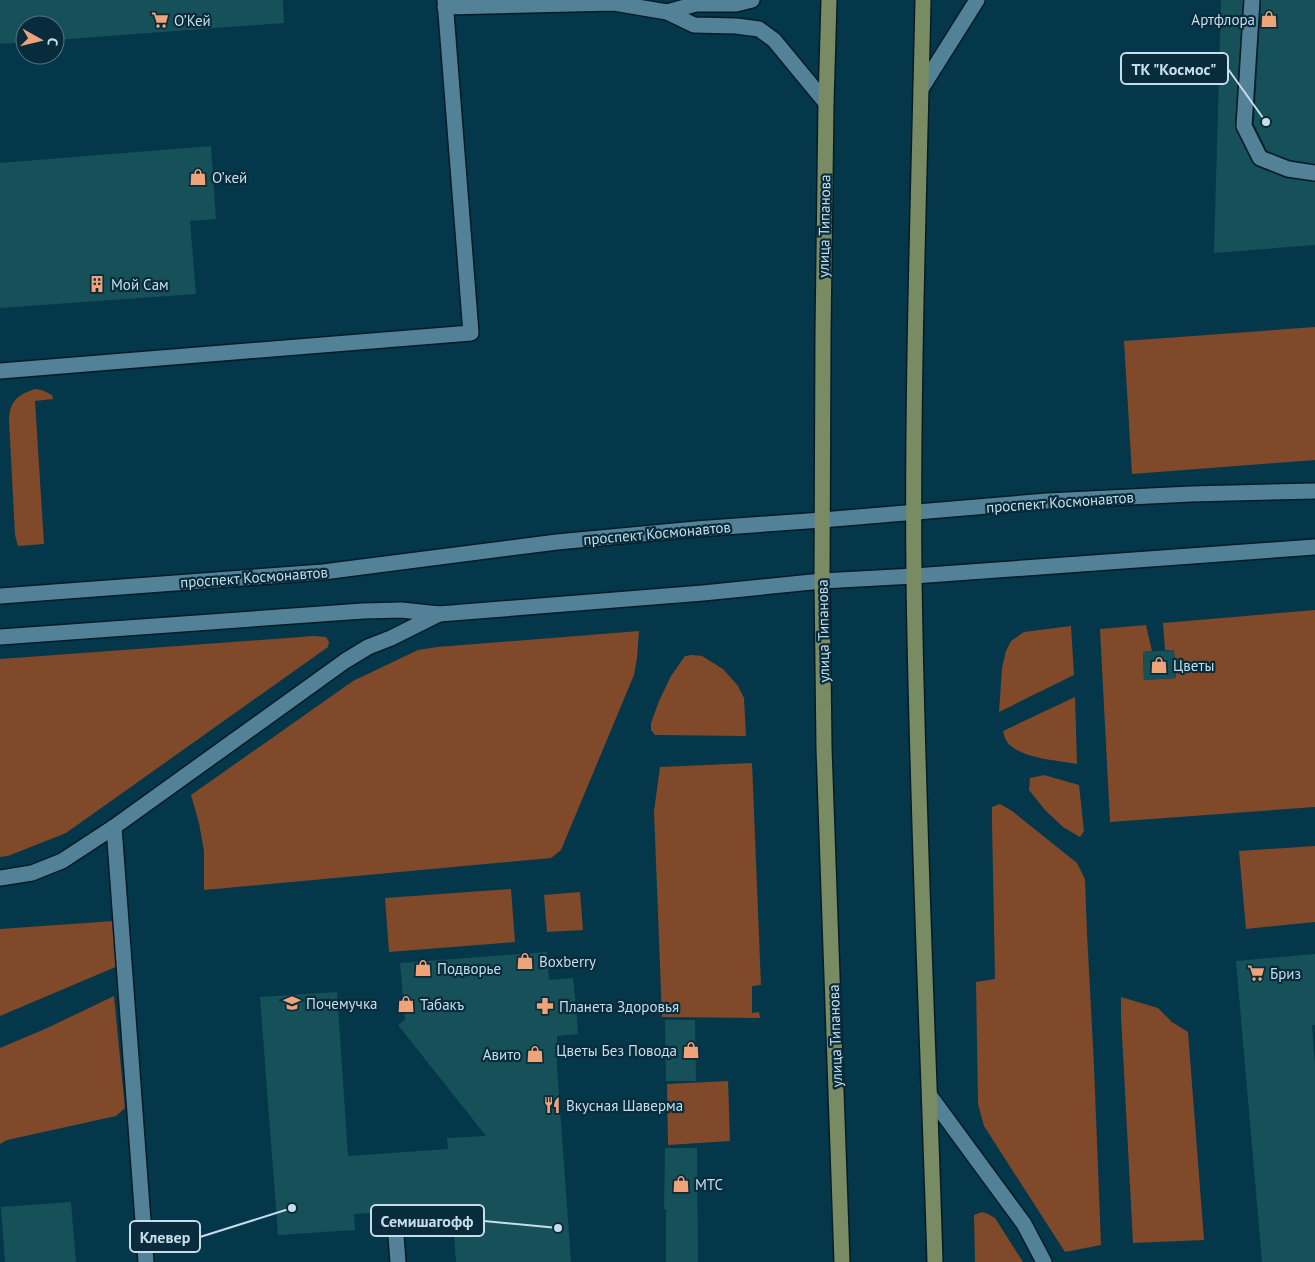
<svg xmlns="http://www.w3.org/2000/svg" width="1315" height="1262" font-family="'PT Sans',sans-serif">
<rect width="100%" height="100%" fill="#04374a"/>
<!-- green -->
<g fill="#7f492a">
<polygon points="1315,327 1315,460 1132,474 1124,341"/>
<path d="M35 389 42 390 52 395 53 399 35 401 44 544 18 546 15 535 9 420C10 401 17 395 35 389Z"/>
<polygon points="1315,610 1315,807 1110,822 1100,629 1146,625 1152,651 1143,652 1144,680 1176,678 1174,650 1165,650 1163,623"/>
<polygon points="1071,626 1074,675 999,712 1002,668 1006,651 1011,641 1024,632"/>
<polygon points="639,631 637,658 634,675 561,850 551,858 204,890 204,851 199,823 191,795 353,681 418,650 437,647"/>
<polygon points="314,636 326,637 329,642 328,647 66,833 8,856 0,857 0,659"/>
<polygon points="692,655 702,656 723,669 738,686 744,698 746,736 655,735 651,730 651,723 659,701 671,676 685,656"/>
<path d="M1075 697 1077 764C1057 760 1021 759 1007 742 1005 739 1004 735 1003 731Z"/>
<polygon points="752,763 761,985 752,986 752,1013 759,1012 760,1018 662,1017 654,811 660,767"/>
<polygon points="1044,775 1079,785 1084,831 1080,837 1063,827 1045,810 1029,790 1030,778"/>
<polygon points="1000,804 1012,811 1077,863 1085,879 1087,933 1094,1066 1101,1245 1065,1252 984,1126 978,1104 976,982 995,979 992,822 992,807"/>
<polygon points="1315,846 1315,922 1246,929 1239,851"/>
<polygon points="511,889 515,942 389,952 385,898"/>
<polygon points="580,892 583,930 547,932 544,895"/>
<polygon points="114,921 118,966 0,1016 0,929"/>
<polygon points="114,996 125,1108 116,1116 7,1140 0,1144 0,1048 45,1029"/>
<polygon points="1121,997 1158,1008 1172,1022 1188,1032 1204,1240 1133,1243 1121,1016"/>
<polygon points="728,1081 730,1141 668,1145 667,1084"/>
<polygon points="982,1212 988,1214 995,1218 1023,1262 975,1262 974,1215"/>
</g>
<!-- building -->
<g fill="#165059">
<polygon points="0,0 283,0 284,23 55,40 55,25 25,25 25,42 0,44"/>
<polygon points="1221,0 1243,0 1235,125 1236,130 1252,162 1256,166 1285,178 1315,182 1315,245 1214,253"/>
<polygon points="1261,0 1315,0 1315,164 1290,160 1267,151 1254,124"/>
<polygon points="211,146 216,219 190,221 196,294 0,308 0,163"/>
<polygon points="1174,650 1176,678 1144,680 1143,652"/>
<polygon points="547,952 549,980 573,978 576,1006 578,1034 557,1036 557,1067 571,1262 456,1262 452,1207 354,1214 355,1230 278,1235 260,997 337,992 348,1156 448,1149 447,1138 486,1136 398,1025 405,1020 400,963"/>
<polygon points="1315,954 1315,1025 1312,1025 1315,1064 1315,1262 1262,1262 1236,961"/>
<polygon points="665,1020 695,1020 696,1081 666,1081"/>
<polygon points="665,1148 697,1148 698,1262 666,1262 666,1209 664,1209"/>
<polygon points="71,1202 76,1262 5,1262 1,1207"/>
</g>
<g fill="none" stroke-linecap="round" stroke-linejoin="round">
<!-- minor casing -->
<g stroke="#051c27" stroke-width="18">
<g id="minor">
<polyline points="1252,0 1244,126 1260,158 1288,169 1315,173"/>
<polyline points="445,7 614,3 667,12 694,25 736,26 759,29 774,40 826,103"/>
<polyline points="667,12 696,4 736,4 752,0"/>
<polyline points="921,89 977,0"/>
<polyline points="0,371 471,333 445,0"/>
<polyline points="0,596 323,572 557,542 696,529 822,520 1047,501 1191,494 1315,491"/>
<polyline points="0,637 363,611 401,610 439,614 703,593 822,581 914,576 1315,547"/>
<polyline points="114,827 146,1262"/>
<polyline points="0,878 32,873 62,861 114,827 345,661 368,647 391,638 439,614"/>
<polyline points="930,1096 1024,1224 1044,1262"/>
<polyline points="395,1223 398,1262"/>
</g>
</g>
<!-- major casing -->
<g stroke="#051c27" stroke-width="18">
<g id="major">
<polyline points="829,0 826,103 823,334 822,581 824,748 842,1262"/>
<path d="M923 0C919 192 912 385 914 577 917 806 928 1034 935 1262"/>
</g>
</g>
<!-- minor -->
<use href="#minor" stroke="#538197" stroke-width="15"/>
<!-- major -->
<use href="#major" stroke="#788b62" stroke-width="15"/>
</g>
<!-- icons -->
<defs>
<g id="shop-bare" transform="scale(1.35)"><path d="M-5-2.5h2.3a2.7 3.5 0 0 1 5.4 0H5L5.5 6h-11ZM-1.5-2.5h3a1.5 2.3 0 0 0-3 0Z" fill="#efa378" stroke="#082c3b" stroke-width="2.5" paint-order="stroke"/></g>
<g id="supermarket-bare" transform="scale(1.35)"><path d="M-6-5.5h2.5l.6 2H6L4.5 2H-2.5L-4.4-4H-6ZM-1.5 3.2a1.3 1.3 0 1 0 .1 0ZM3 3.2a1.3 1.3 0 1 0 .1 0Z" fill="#efa378" stroke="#082c3b" stroke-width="2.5" paint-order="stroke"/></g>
<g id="building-bare" transform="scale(1.35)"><path d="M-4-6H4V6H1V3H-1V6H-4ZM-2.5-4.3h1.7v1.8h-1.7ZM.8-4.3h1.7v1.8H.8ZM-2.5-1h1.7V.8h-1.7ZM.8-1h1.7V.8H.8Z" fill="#efa378" stroke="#082c3b" stroke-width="2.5" paint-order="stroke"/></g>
<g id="school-bare" transform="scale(1.35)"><path d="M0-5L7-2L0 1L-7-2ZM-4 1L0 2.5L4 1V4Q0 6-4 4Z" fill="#efa378" stroke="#082c3b" stroke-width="2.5" paint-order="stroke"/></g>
<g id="pharmacy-bare" transform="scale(1.35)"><path d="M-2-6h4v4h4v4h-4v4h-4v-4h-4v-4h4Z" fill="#efa378" stroke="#082c3b" stroke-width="2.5" paint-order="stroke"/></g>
<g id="restaurant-bare" transform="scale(1.35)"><path d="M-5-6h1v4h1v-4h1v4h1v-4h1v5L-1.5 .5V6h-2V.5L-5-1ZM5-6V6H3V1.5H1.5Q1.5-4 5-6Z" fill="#efa378" stroke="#082c3b" stroke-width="2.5" paint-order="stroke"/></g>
</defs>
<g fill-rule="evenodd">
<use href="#shop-bare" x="1269" y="19"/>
<use href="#supermarket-bare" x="160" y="20"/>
<use href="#shop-bare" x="198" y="177"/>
<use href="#building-bare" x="97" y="284"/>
<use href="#shop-bare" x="1159" y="665"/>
<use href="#shop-bare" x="525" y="961"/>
<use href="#shop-bare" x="423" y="968"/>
<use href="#supermarket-bare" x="1256" y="973"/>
<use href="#school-bare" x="292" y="1003"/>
<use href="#shop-bare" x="406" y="1004"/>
<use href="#pharmacy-bare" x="545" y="1006"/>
<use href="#shop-bare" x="691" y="1050"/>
<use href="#shop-bare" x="535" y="1054"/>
<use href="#restaurant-bare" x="552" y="1105"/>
<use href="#shop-bare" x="681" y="1184"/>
</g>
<g text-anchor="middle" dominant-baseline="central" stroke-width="4.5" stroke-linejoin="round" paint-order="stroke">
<!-- poi labels -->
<g font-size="15" fill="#c7deea" stroke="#082c3b" text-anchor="start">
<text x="1255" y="19" text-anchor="end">Артфлора</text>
<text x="174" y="20">О’Кей</text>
<text x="212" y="177">О’кей</text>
<text x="111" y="284">Мой Сам</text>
<text x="1173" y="665">Цветы</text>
<text x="539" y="961">Boxberry</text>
<text x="437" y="968">Подворье</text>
<text x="1270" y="973">Бриз</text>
<text x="306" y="1003">Почемучка</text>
<text x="420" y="1004">Табакъ</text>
<text x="559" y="1006">Планета Здоровья</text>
<text x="677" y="1050" text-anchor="end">Цветы Без Повода</text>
<text x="521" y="1054" text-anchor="end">Авито</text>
<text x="566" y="1105">Вкусная Шаверма</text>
<text x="695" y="1184">МТС</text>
</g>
<!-- street labels -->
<g font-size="15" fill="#c7deea" stroke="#082c3b">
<text transform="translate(824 226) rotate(-89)">улица Типанова</text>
<text transform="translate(1060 502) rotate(-4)">проспект Космонавтов</text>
<text transform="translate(657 533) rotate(-5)">проспект Космонавтов</text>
<text transform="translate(254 577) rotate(-4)">проспект Космонавтов</text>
<text transform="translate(823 631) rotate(-91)">улица Типанова</text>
<text transform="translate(835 1036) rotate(-92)">улица Типанова</text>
</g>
</g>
<!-- callouts -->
<path fill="none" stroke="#c7deea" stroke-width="2" d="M1266 122L1228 69M558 1228L484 1221M292 1208L200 1237"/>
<g fill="#c7deea" stroke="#082c3b" stroke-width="2">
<circle cx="1266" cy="122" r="5"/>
<circle cx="558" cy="1228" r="5"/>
<circle cx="292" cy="1208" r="5"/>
</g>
<g fill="#082c3b" stroke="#c7deea" stroke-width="2">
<rect x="1121" y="53" width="107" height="31" rx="5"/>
<rect x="371" y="1205" width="113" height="31" rx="5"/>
<rect x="130" y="1221" width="70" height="31" rx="5"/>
</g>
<g font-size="16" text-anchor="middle" font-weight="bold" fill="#c7deea">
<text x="1174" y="75">ТК "Космос"</text>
<text x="427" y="1227">Семишагофф</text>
<text x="165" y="1243">Клевер</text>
</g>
<!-- north arrow -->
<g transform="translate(40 40) rotate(98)"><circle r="24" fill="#082c3b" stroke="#547381"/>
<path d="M0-4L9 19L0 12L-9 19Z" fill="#efa378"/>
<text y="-8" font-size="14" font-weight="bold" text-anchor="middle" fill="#c7deea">С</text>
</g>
</svg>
